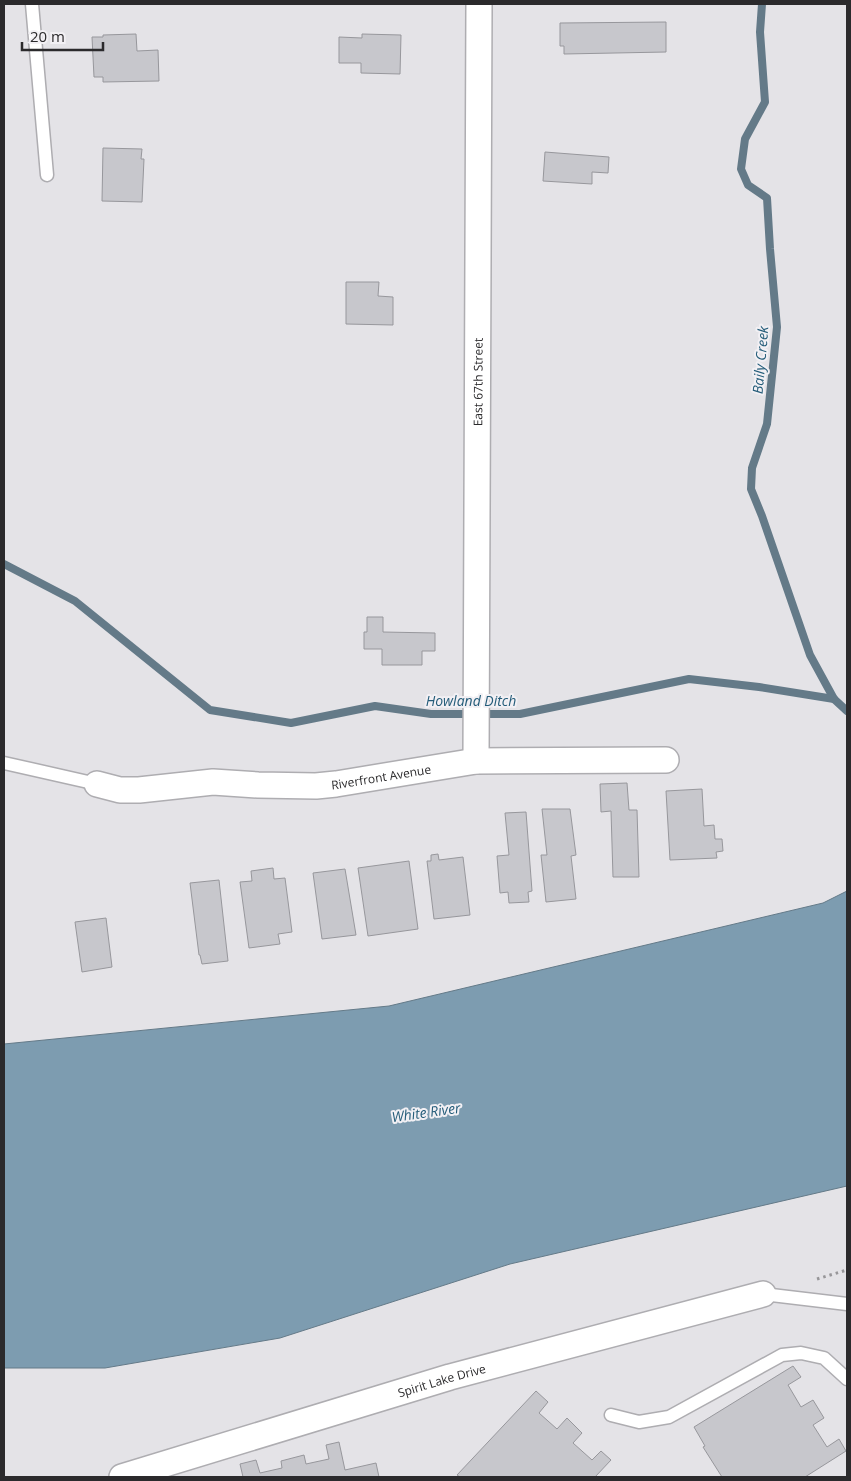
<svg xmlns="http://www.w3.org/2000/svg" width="851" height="1481" font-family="'Open Sans',sans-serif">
<rect width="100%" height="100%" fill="#e4e3e7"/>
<!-- water -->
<polygon fill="#7d9cb0" stroke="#647a88" points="847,891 847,1186 510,1264 280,1338 105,1368 4,1368 4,1044 389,1006 823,903"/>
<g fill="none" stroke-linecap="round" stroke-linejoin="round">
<!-- stream -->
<g stroke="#647a88" stroke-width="8">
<polyline points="762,4 760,32 765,102 745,139 741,169 748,185 767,198 770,249 777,327 767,424 752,468 751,489 762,516 810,655 834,699 847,711"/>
<polyline points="4,564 75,601 210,710 291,723 375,706 431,714 520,714 689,679 759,687 834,699"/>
</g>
</g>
<!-- building -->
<g fill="#c7c7cc" stroke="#97979c">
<polygon points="666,22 666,52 564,54 564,46 560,46 560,23"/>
<polygon points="136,34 137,51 158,50 159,81 103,82 103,77 94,77 92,37 103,37 103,35"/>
<polygon points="362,34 401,35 400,74 361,73 361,63 339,63 339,37 362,38"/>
<polygon points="103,148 142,149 141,159 144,159 142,202 102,201"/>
<polygon points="545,152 609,157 608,173 592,172 592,184 543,181"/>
<polygon points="346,282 379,282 378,296 393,297 393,325 346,324"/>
<polygon points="367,617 383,617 383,632 435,633 435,651 422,651 422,665 382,665 382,649 364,649 364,632 367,632"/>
<polygon points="627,783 629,810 637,810 639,877 613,877 611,811 601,812 600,784"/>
<polygon points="702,789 704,826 714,825 715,839 722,839 723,851 716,852 717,858 670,860 666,791"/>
<polygon points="542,809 570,809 576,855 571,856 576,899 546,902 541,855 547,855"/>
<polygon points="526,812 532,891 528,892 529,902 509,903 508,892 500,893 497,856 509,855 505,813"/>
<polygon points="438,854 439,860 463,857 470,915 434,919 427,861 431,861 431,855"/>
<polygon points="409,861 418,929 368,936 358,868"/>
<polygon points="273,868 274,879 285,878 292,932 278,934 280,944 249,948 240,882 252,881 251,871"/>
<polygon points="345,869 356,935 322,939 313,873"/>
<polygon points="219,880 228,961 202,964 200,955 199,955 190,883"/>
<polygon points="106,918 112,967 82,972 75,922"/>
<polygon points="793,1366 801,1377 788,1385 801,1407 813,1400 824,1418 813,1425 827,1447 839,1439 846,1451 805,1477 722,1477 703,1447 705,1446 694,1427"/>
<polygon points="536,1391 548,1402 539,1413 557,1429 567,1418 582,1433 573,1443 592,1460 601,1451 611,1460 595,1477 460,1477 457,1475"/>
<polygon points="339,1442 345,1470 376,1463 379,1477 243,1477 240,1464 256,1460 260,1473 282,1468 281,1461 304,1455 306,1464 329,1459 326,1445"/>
</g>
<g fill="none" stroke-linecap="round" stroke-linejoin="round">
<!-- service casing -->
<g stroke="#aeadb1" stroke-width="15">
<g id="service">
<polyline points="32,4 47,175"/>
<polyline points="4,763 97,784"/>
<polyline points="763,1294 847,1304"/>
<polyline points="611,1415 639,1422 669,1417 782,1355 801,1353 824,1358 847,1379"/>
</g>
</g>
<!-- minor casing -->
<g stroke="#aeadb1" stroke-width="28">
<g id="minor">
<path id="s1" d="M476 761 479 4"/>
<path id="s2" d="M97 784 120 790H139L213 782 258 785 316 786 336 784 476 761 666 760"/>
<path id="s3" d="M122 1477 450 1377 763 1294"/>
</g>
</g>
<!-- path -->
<polyline stroke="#979699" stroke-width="3" stroke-dasharray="2.5 4" stroke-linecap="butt" points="817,1279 847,1270"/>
<!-- service -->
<use href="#service" stroke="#fff" stroke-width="12"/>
<!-- minor -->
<use href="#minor" stroke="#fff" stroke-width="25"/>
</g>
<g text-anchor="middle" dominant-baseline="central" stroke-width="4" stroke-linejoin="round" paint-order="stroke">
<!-- street labels -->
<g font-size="12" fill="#2b2a2c" stroke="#f2f0f4">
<text stroke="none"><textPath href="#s1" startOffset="379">East 67th Street</textPath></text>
<text stroke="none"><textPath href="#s2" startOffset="286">Riverfront Avenue</textPath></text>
<text stroke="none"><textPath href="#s3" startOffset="334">Spirit Lake Drive</textPath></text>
</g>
<!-- water labels -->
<g font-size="14" font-style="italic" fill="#245c79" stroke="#f2f0f4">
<text transform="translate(760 360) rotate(-85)">Baily Creek</text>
<text x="471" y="700">Howland Ditch</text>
<text transform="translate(426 1112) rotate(-8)">White River</text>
</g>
</g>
<!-- border -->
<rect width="851" height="1481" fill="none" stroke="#2b2a2c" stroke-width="10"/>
<!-- scale -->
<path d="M22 42v8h81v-8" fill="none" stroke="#2b2a2c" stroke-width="2.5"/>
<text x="30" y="42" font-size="15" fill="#2b2a2c" stroke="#f2f0f4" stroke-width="4" paint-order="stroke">20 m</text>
</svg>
